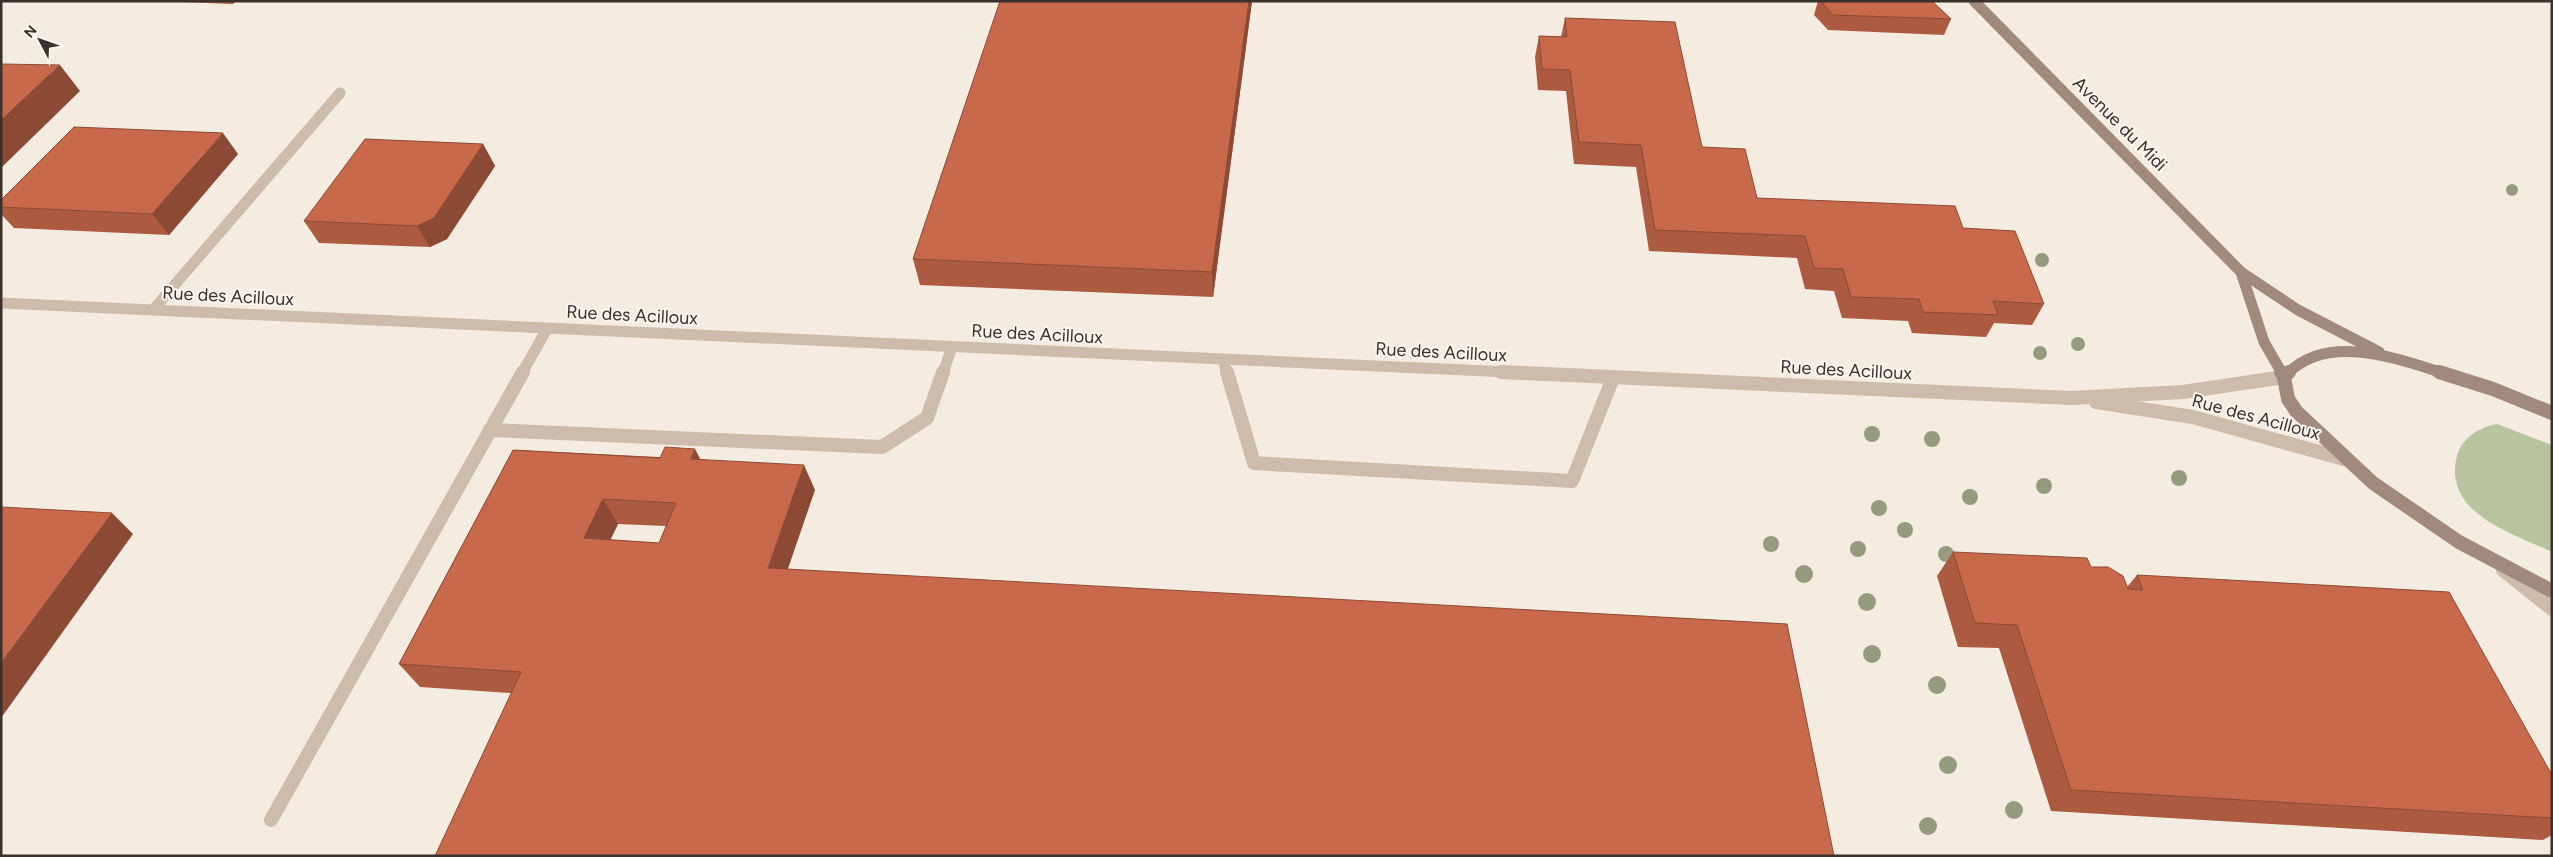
<svg xmlns="http://www.w3.org/2000/svg" width="2553" height="857" font-family="Figtree,sans-serif">
<rect width="100%" height="100%" fill="#f4ebe1"/>
<!-- green -->
<path fill="#b8c4a0" d="M2497 424 2552 445V552C2512 533 2442 513 2457 456 2462 438 2479 427 2497 424Z"/>
<g fill="none" stroke-linecap="round" stroke-linejoin="round">
<!-- lane-far1 -->
<g stroke="#cdbbac" stroke-width="11">
<polyline points="153,310 340,93"/>
<polyline points="1223,360 1227,373"/>
<polyline points="522,373 547,329"/>
<polyline points="943,373 952,347"/>
</g>
<!-- lane -->
<g stroke="#cdbbac" stroke-width="14">
<polyline points="1227,372 1254,463 1572,481 1613,378"/>
<polyline points="490,430 882,447 927,418 943,372"/>
<polyline points="271,820 523,372"/>
</g>
<!-- street-far1 -->
<polyline stroke="#cdbbac" stroke-width="11" points="1,303 1529,373"/>
<!-- street -->
<g stroke="#cdbbac" stroke-width="14">
<polyline points="1501,372 2071,398 2183,392 2284,377"/>
<polyline points="2096,402 2193,417 2344,459"/>
<polyline points="2503,570 2552,609"/>
</g>
<!-- secondary-far1 -->
<g stroke="#a18a7d" stroke-width="11">
<polyline points="1974,1 2241,272 2298,310 2379,352"/>
<polyline points="2241,272 2264,342 2282,373"/>
<path d="M2288 373C2328 333 2396 358 2443 373"/>
</g>
<!-- secondary -->
<g stroke="#a18a7d" stroke-width="14">
<polyline points="2281,372 2284,377"/>
<polyline points="2289,372 2284,377 2288,399 2296,411 2373,483 2459,542 2552,591"/>
<polyline points="2439,372 2493,389 2552,413"/>
</g>
</g>
<!-- trees -->
<g fill="#969b7f">
<circle cx="2512" cy="190" r="6"/>
<circle cx="2042" cy="260" r="7"/>
<circle cx="2078" cy="344" r="7"/>
<circle cx="2040" cy="353" r="7"/>
<circle cx="1872" cy="434" r="8"/>
<circle cx="1932" cy="439" r="8"/>
<circle cx="2179" cy="478" r="8"/>
<circle cx="2044" cy="486" r="8"/>
<circle cx="1970" cy="497" r="8"/>
<circle cx="1879" cy="508" r="8"/>
<circle cx="1905" cy="530" r="8"/>
<circle cx="1771" cy="544" r="8"/>
<circle cx="1858" cy="549" r="8"/>
<circle cx="1946" cy="554" r="8"/>
<circle cx="1804" cy="574" r="9"/>
<circle cx="1867" cy="602" r="9"/>
<circle cx="1872" cy="654" r="9"/>
<circle cx="1937" cy="685" r="9"/>
<circle cx="1948" cy="765" r="9"/>
<circle cx="2014" cy="810" r="9"/>
<circle cx="1928" cy="826" r="9"/>
</g>
<!-- wall -->
<g fill="#ac5a40" fill-rule="evenodd">
<polygon points="181,1 236,1 233,4 182,2"/>
<polygon points="1252,1 1213,297 920,285 913,259"/>
<polygon points="1818,1 1932,1 1951,19 1944,35 1828,30 1814,15"/>
<polygon points="1565,18 1702,147 1757,198 1963,228 2044,304 2032,325 1994,323 1986,337 1912,333 1908,321 1842,318 1834,291 1805,289 1797,258 1649,251 1636,167 1574,164 1566,91 1538,90 1535,57 1539,36 1561,37"/>
<polygon points="483,144 495,166 447,239 430,247 319,243 304,221"/>
<polygon points="238,154 169,235 14,228 1,214 1,200"/>
<path d="M513 450 701 459 815 490 511 693 420 687 399 664ZM618 524 666 526 659 543 610 540Z"/>
<polygon points="1953,552 2127,587 2137,575 2552,775 2552,835 2543,840 2051,811 1999,648 1958,647 1937,576"/>
</g>
<!-- shaded-wall -->
<g fill="#8c4a34">
<polygon points="1249,1 1252,1 1213,297 1212,272"/>
<polygon points="60,65 80,91 1,168 1,120"/>
<polygon points="223,133 238,154 169,235 152,214"/>
<polygon points="483,144 495,166 447,239 430,247 417,226"/>
<polygon points="695,449 708,474 691,459"/>
<polygon points="804,465 815,490 780,592 768,568"/>
<polygon points="603,499 618,524 600,562 584,538"/>
<polygon points="112,513 133,534 1,718 1,663"/>
</g>
<!-- building -->
<g fill="#c8694b" stroke="#8c4a34" fill-rule="evenodd">
<polygon points="1000,1 1249,1 1212,272 913,259"/>
<polygon points="1821,1 1932,1 1951,19 1833,15"/>
<polygon points="1565,18 1675,22 1702,147 1745,149 1757,198 1955,206 1963,228 2015,231 2044,304 1993,301 1998,315 1923,312 1919,299 1851,297 1843,269 1814,268 1805,236 1655,230 1641,145 1579,142 1570,70 1542,69 1539,36 1567,37"/>
<polygon points="1,64 60,65 1,120"/>
<polygon points="74,127 223,133 152,214 1,207 1,200"/>
<polygon points="365,139 483,144 434,218 417,226 304,221"/>
<path d="M665 447 695 449 691 459 804 465 768 568 1787 624 1834 856H435L521 672 399 664 513 450 660 458ZM603 499 676 503 659 543 584 538Z"/>
<polygon points="1,507 112,513 1,663"/>
<polygon points="1953,552 2087,558 2091,567 2108,567 2123,576 2128,589 2143,590 2137,575 2449,592 2552,775 2552,818 2071,790 2017,625 1975,623"/>
</g>
<g text-anchor="middle" dominant-baseline="central" stroke-width="4" stroke-linejoin="round" paint-order="stroke">
<!-- street labels -->
<g font-size="18" fill="#3b302b" stroke="#fbf5ee">
<text transform="translate(2120 124) rotate(45)">Avenue du Midi</text>
<text transform="translate(228 296) rotate(3)">Rue des Acilloux</text>
<text transform="translate(632 315) rotate(3)">Rue des Acilloux</text>
<text transform="translate(1037 334) rotate(3)">Rue des Acilloux</text>
<text transform="translate(1441 352) rotate(3)">Rue des Acilloux</text>
<text transform="translate(1846 370) rotate(3)">Rue des Acilloux</text>
<text transform="translate(2256 417) rotate(15)">Rue des Acilloux</text>
</g>
</g>
<!-- border -->
<rect width="2553" height="857" fill="none" stroke="#3b302b" stroke-width="5"/>
<!-- north arrow -->
<g transform="translate(40 40) rotate(311)" stroke="#fbf5ee" stroke-width="4" paint-order="stroke">
<path d="M0-4L9 19L0 12L-9 19Z" fill="#3b302b"/>
<text y="-8" font-size="14" font-weight="bold" text-anchor="middle" fill="#3b302b">N</text>
</g>
</svg>
